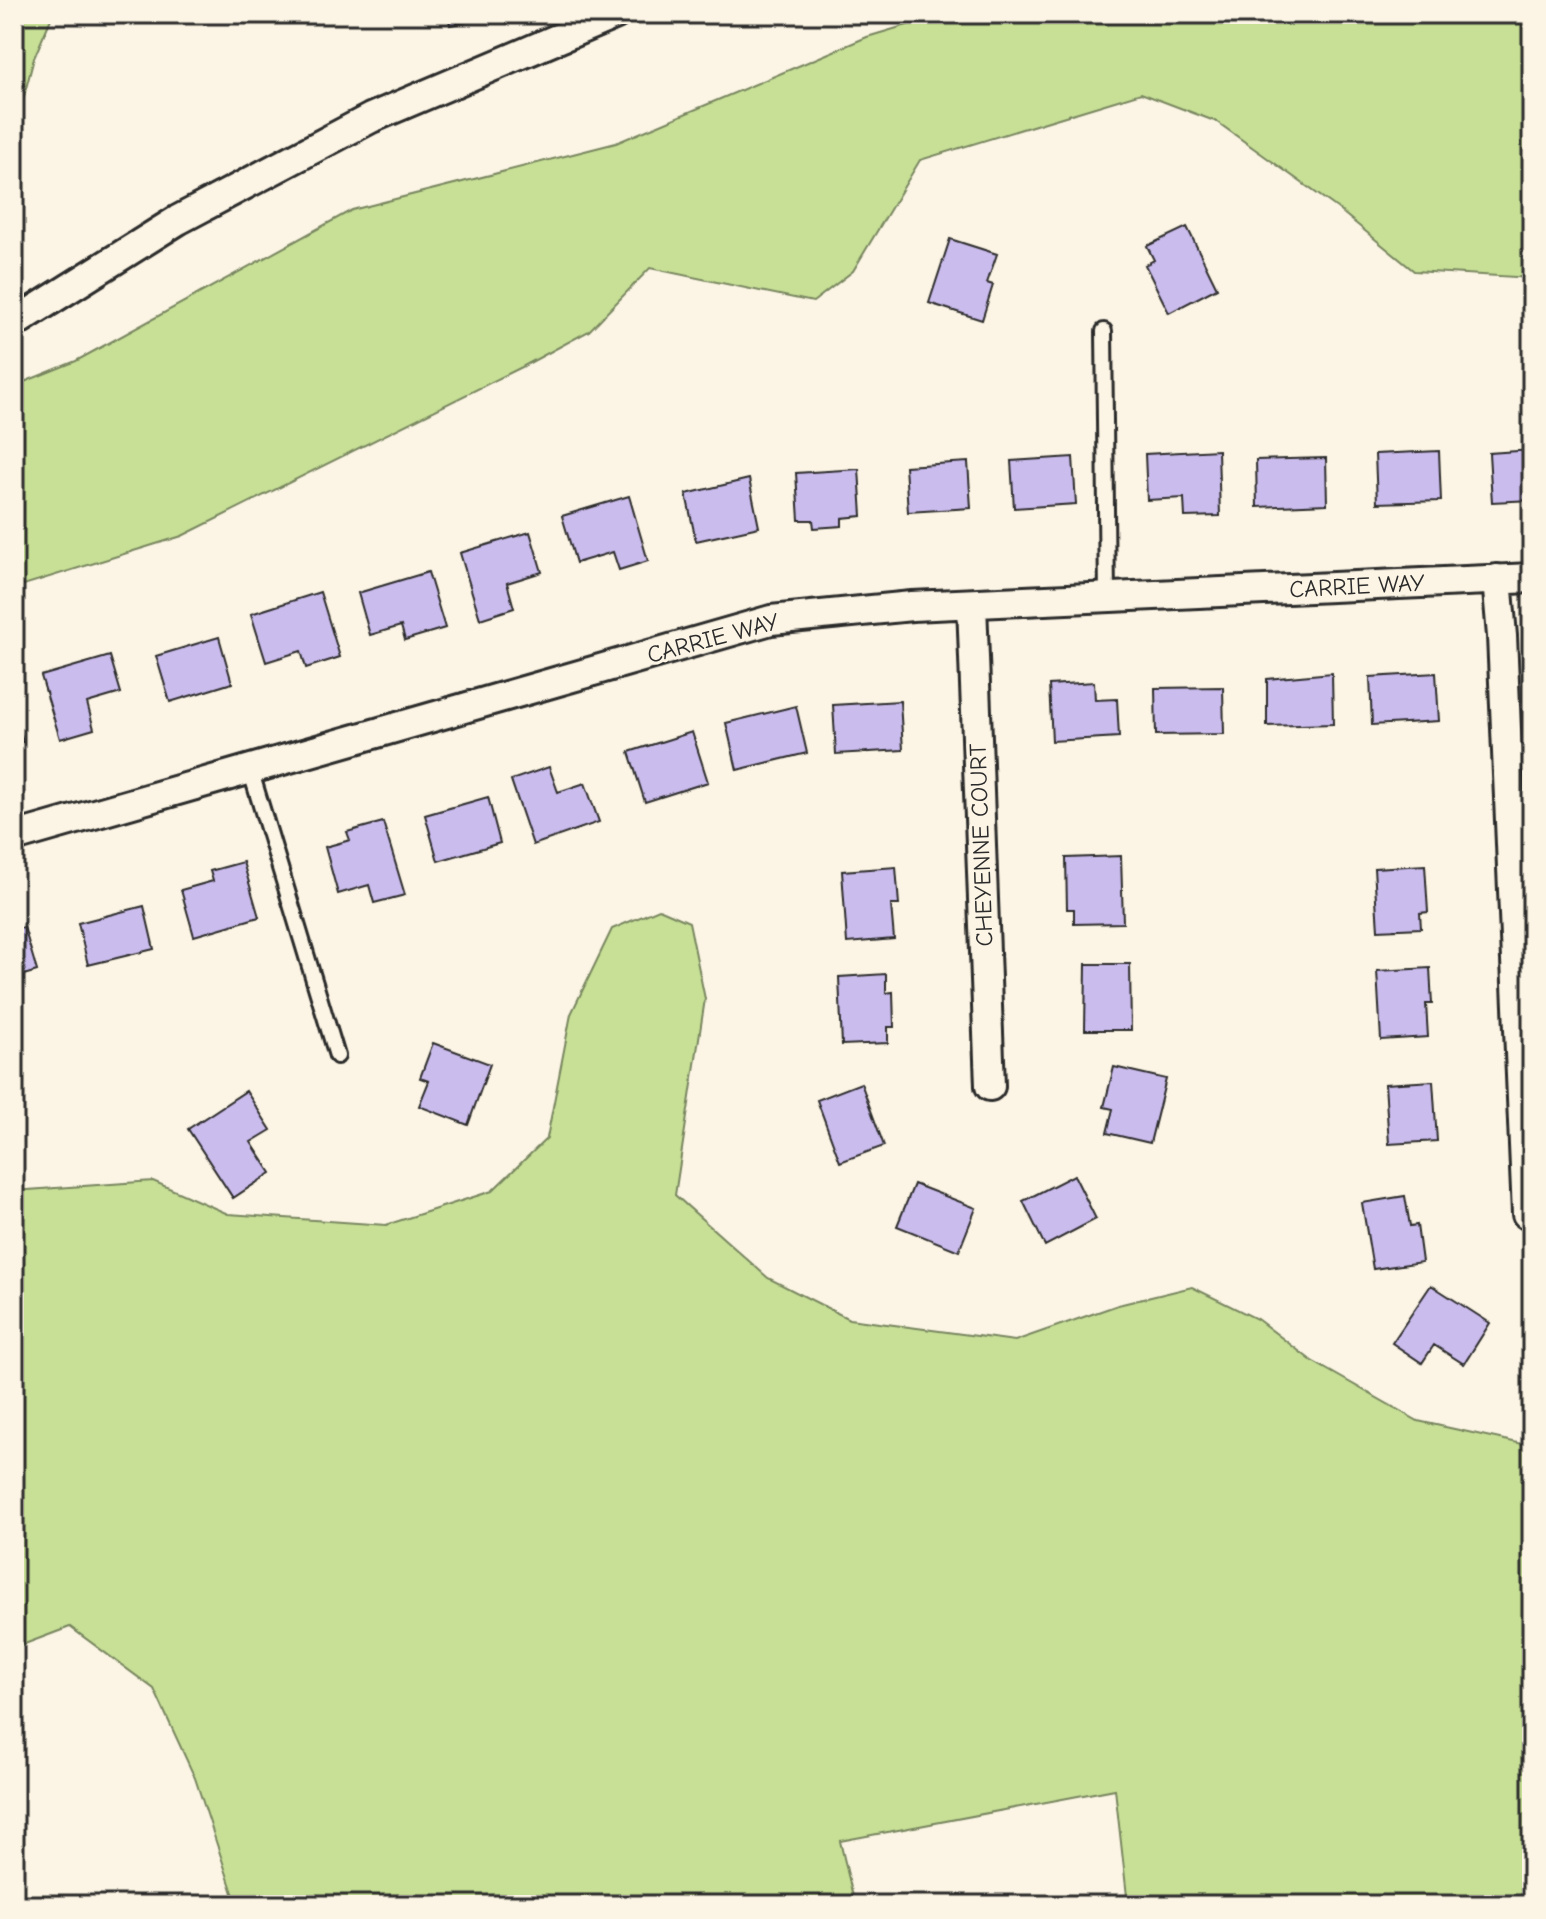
<svg xmlns="http://www.w3.org/2000/svg" width="1546" height="1919" font-family="'Comic Neue',sans-serif">
  <style>
    .green { fill: #c7e096; stroke: #798660; stroke-width: 2 }
    .building { fill: #cbbcee; stroke: #2b2b2b; stroke-width: 2 }
    .lines { fill: none; stroke-linecap: round; stroke-linejoin: round }
    .lane-casing { stroke: #2b2b2b; stroke-width: 20 }
    .street-casing { stroke: #2b2b2b; stroke-width: 34 }
    .lane { stroke: #fcf5e5; stroke-width: 14 }
    .street { stroke: #fcf5e5; stroke-width: 28 }
    .labels { text-anchor: middle; stroke-width: 6; stroke-linejoin: round; paint-order: stroke }
    .street-label { font-size: 24px; fill: #2b2b2b; stroke: #fcf5e5 }
  </style>
  <rect width="100%" height="100%" fill="#fcf5e5"/>
  <filter id="ink" filterUnits="userSpaceOnUse"><feTurbulence type="fractalNoise" baseFrequency=".0125" numOctaves="2"/><feDisplacementMap in="SourceGraphic" scale="16" xChannelSelector="R" yChannelSelector="G"/><feConvolveMatrix kernelMatrix="1 2 1 2 8 2 1 2 1" color-interpolation-filters="sRGB"/></filter>
  <g filter="url(#ink)">
    <path class="green" d="M14,14H53L34,58L14,134Z
      M944,14H1532V278L1414,271L1337,208L1217,122L1141,93L920,160L853,271L813,302L650,268L589,331L522,367L182,536L14,588V386L76,361L352,210L616,143L867,37Z
      M659,909L689,922L705,999L675,1195L768,1278L849,1319L1015,1341L1118,1305L1192,1287L1257,1319L1312,1361L1418,1421L1532,1446V1905H1128L1115,1789L840,1841L855,1905H237L195,1778L154,1689L70,1627L14,1648V1191L153,1181L228,1214L386,1225L492,1191L547,1138L571,1014L612,929Z"/>
    <path class="building" d="M448,14H492L493,17L450,25Z
      M1187,227L1217,288L1169,313L1145,265L1154,260L1147,246Z
      M950,239L997,254L987,283L993,285L982,320L929,303Z
      M1218,450L1220,516L1185,517L1184,498L1147,500L1145,454Z
      M1532,450V500L1492,502L1489,453Z
      M1439,451L1441,501L1377,503L1375,454Z
      M1073,457L1076,504L1014,508L1011,461Z
      M1326,458L1327,504L1257,507L1256,460Z
      M968,462L971,508L908,512L905,466Z
      M859,469L862,516L842,518V526L814,528L813,520H799L796,473Z
      M749,479L759,527L696,541L686,494Z
      M629,496L648,561L619,570L613,552L576,563L562,516Z
      M530,532L542,572L507,583L514,608L480,619L460,553Z
      M428,572L445,628L405,640L401,626L370,635L358,593Z
      M320,592L340,657L306,668L301,651L266,662L251,614Z
      M219,637L232,683L170,702L156,656Z
      M110,656L121,693L87,703L94,729L60,739L41,676Z
      M1332,673L1333,724L1267,726V679Z
      M1436,673L1439,721L1372,725L1370,677Z
      M1094,682L1095,700L1117,699L1119,737L1052,741L1049,685Z
      M1223,687L1224,734L1156,735L1155,688Z
      M900,701L903,750L836,754L833,705Z
      M14,705L23,742L14,744Z
      M796,706L807,753L737,770L726,723Z
      M692,732L708,782L645,802L629,752Z
      M549,767L558,792L585,783L599,822L533,845L511,780Z
      M488,797L500,843L438,861L425,815Z
      M383,822L405,895L374,903L369,885L338,894L325,847L350,840L347,832Z
      M1121,856L1123,923L1074,924V909H1067L1066,858Z
      M243,862L259,917L194,936L181,890L213,881L210,871Z
      M1425,865L1428,912L1420,913L1421,928L1378,930L1374,868Z
      M896,867L899,905H891L894,939L847,943L842,871Z
      M144,906L154,949L88,965L78,923Z
      M24,927L37,971L14,978V930Z
      M1086,964H1130L1131,1030H1085Z
      M1430,968L1432,1004H1426L1428,1037L1381,1040L1377,971Z
      M886,974V993L893,992L894,1027H888V1043L842,1045L839,977Z
      M433,1043L490,1064L468,1125L419,1106L429,1081L420,1078Z
      M1114,1067L1166,1079L1150,1143L1107,1133L1113,1109L1104,1107Z
      M1433,1081L1437,1141L1389,1144L1385,1084Z
      M861,1083L884,1146L840,1162L817,1100Z
      M246,1091L271,1130L251,1142L271,1173L233,1198L188,1129Z
      M1074,1175L1096,1219L1045,1246L1023,1201Z
      M914,1184L976,1208L959,1251L897,1226Z
      M1405,1196L1410,1226L1417,1225L1422,1262L1373,1269L1362,1203Z
      M1431,1285L1490,1323L1464,1364L1434,1345L1422,1363L1392,1343Z
      M1532,1333V1360L1524,1336Z"/>
    <g class="lines">
      <defs>
        <path id="lane" d="M1104,331L1107,597
          M250,769L337,1056"/>
        <path id="street" d="M14,323L178,220L371,118L616,14
          M1497,579L1502,636L1527,1214
          M972,604L990,1086
          M14,837L771,620L912,606L1532,578"/>
      </defs>
      <use href="#lane" class="lane-casing"/>
      <use href="#street" class="street-casing"/>
      <use href="#lane" class="lane"/>
      <use href="#street" class="street"/>
    </g>
  </g>
  <g class="labels">
    <g class="street-label">
      <text transform="translate(1357 586) rotate(-3)" y="8">CARRIE WAY</text>
      <text transform="translate(713 638) rotate(-15)" y="8">CARRIE WAY</text>
      <text transform="translate(981 845) rotate(-92)" y="8">CHEYENNE COURT</text>
    </g>
  </g>
  <rect width="1546" height="1919" fill="none" stroke="#fcf5e5" stroke-width="48"/>
  <rect x="24" y="24" width="1498" height="1871" fill="none" stroke="#2b2b2b" stroke-width="3" filter="url(#ink)"/>
</svg>
